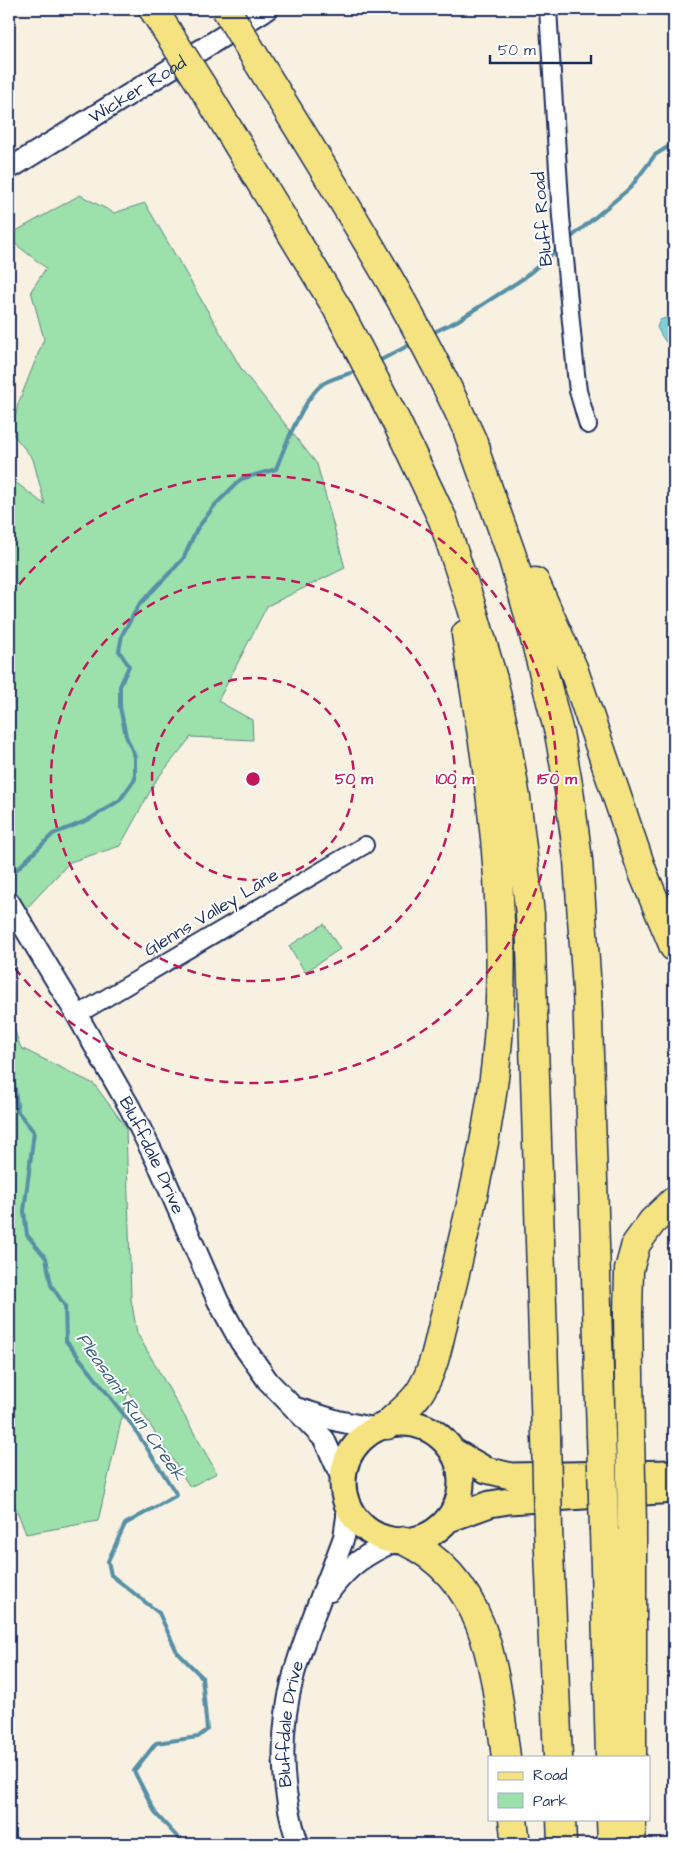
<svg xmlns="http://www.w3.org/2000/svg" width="683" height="1853" font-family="'Architects Daughter',sans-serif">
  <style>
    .green { fill: #9ce0ab; stroke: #5c8884 }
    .water { fill: #7fd0d6; stroke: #5790a6 }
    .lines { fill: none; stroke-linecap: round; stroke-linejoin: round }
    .stream { stroke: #5790a6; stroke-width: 4 }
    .minor-casing { stroke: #1b2f5e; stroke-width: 20 }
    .tertiary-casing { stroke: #1b2f5e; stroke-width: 24 }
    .primary-casing { stroke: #1b2f5e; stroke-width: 29 }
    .motorway-casing { stroke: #1b2f5e; stroke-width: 31 }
    .minor { stroke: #fff; stroke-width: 16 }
    .tertiary { stroke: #fff; stroke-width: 20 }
    .primary { stroke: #f5e382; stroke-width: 25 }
    .motorway { stroke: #f5e382; stroke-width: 28 }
    .motorway-bridge-casing { stroke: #1b2f5e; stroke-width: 31; stroke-linecap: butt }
    .motorway-bridge { stroke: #f5e382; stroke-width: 28 }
    .ring { fill: none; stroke: #c2185b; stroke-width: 2.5; stroke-dasharray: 9 6 }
    .labels { text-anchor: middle; stroke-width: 4; stroke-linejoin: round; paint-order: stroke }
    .street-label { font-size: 18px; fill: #1b2f5e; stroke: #fff }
    .water-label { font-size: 19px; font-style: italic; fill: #395f82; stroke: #fff }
    .centre { fill: #c2185b; stroke: #fff; stroke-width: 2.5 }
    .ring-label { font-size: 15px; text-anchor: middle; font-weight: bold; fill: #c2185b; stroke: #fff; stroke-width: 4; stroke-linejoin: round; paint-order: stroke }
  </style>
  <rect width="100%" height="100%" fill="#f8f0e1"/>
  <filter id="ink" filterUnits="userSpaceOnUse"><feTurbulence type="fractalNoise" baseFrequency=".02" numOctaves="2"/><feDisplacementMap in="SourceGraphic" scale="10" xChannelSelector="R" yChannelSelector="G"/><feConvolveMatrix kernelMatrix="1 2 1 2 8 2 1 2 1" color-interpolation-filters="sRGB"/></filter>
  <g filter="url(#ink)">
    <path class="green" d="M80,195L114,213L145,203L242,370L317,464L345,568L267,606L218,701L252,720L253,740L191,737L157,779L120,846L70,862L9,927L14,1029L21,1048L94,1084L126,1127L131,1299L137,1333L217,1473L190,1487L128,1391L98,1521L26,1534L9,1490V477L45,505L33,459L12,433L18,404L44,339L31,291L46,268L9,239V235Z
      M324,924L340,949L305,972L289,946Z"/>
    <path class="water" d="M674,315V348C666,345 661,335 657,327L660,320Z"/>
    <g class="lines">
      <path class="stream" d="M568,240L630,188L655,155L674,143
        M430,334L457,321L524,278L559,248
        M377,362L413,343
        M9,877L53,834L88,820L120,800L135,779V757L126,736L120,707V686L129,666L119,651L122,635L139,605L183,559L197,529L215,505L241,479L276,469C284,448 306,392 326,382C336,377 349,374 359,370
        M9,1079L14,1083L18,1112L34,1132L24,1211L27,1235L46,1258L51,1285L65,1306L66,1341L132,1425L177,1495L125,1524L108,1561L111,1575L159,1613L177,1652L202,1677L207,1730L198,1737L156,1743L134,1771L156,1814L181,1841L179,1844"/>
      <defs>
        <path id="minor" d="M548,9L561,217L576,374L578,391L588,425
          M77,1015L365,845"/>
        <g id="tertiary">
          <path id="s1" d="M9,169L267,9"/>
          <path id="s2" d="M9,902L77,1015L130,1108L161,1170L218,1301L240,1341L268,1381L324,1439L343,1481"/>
          <path d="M296,1408L338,1421L377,1429"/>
          <path d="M330,1591C349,1565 366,1554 395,1541"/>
          <path id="s3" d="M298,1844C280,1789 279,1730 294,1674C307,1627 328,1582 344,1537L347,1517V1503"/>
        </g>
        <path id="primary" d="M343 1482a59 59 0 1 1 118 0a59 59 0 1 1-118 0Z
          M453,1451L486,1470L511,1476L674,1473
          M449,1519L490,1504L509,1501L674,1490"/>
        <path id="motorway" d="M153,9L167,31
          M258,62C335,188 416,313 476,449
          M207,94L337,308L396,421L443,520L472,608L493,679L506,739L516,798L530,914L546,1436
          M468,432L512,556L528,612L559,733L569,790L578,860L587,990L601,1435
          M535,582L573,668L643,873L674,947
          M387,1425C398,1414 413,1404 421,1390C433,1371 438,1346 443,1324C448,1301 454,1279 459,1256C479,1173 498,1088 500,1001C502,935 499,867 491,801C485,745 474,690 466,634
          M630,1436L628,1314L629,1270L636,1244L652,1222L674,1201
          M632,1525V1757
          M548,1529L558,1757
          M604,1530L610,1757
          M405,1541C490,1582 495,1674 506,1757
          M513,1819L516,1844
          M561,1819L562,1844
          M611,1819L612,1844
          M631,1844L632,1819"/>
      </defs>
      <use href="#minor" class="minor-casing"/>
      <use href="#tertiary" class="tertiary-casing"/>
      <use href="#primary" class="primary-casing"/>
      <use href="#motorway" class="motorway-casing"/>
      <use href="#minor" class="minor"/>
      <use href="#tertiary" class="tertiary"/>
      <use href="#primary" class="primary"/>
      <use href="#motorway" class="motorway"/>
      <defs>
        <path id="motorway-bridge" d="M226,9L258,62
          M167,31L207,94
          M601,1435L604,1530
          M546,1436L548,1529
          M630,1436L632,1525"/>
      </defs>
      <use href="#motorway-bridge" class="motorway-bridge-casing"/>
      <use href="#motorway-bridge" class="motorway-bridge"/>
    </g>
  </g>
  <g class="ring">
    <circle cx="253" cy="779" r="101"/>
    <circle cx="253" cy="779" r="202"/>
    <path d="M10 596A304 304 0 1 1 10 962"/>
  </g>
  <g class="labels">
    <g class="street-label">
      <text dy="6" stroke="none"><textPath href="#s1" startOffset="151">Wicker Road</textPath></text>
      <text transform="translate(542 219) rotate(-95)" y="6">Bluff Road</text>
      <text transform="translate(211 912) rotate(-31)" y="6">Glenns Valley Lane</text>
      <text dy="6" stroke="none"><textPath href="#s2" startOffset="291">Bluffdale Drive</textPath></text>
      <text dy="6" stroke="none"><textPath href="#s3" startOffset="122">Bluffdale Drive</textPath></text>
    </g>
    <g class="water-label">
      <text transform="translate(132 1406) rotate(55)" y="7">Pleasant Run Creek</text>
    </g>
  </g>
  <circle cx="253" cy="779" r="8" class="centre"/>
  <g class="ring-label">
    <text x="354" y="784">50 m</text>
    <text x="455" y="784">100 m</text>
    <text x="557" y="784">150 m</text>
  </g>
  <rect width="683" height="1853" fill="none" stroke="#fff" stroke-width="30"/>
  <rect x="15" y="15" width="653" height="1823" fill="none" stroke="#1b2f5e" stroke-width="2" filter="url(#ink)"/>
  <rect x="488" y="1756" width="162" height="65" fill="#ffffff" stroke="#a4acbf"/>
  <rect x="498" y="1772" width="25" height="8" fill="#f5e382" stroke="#a4acbf"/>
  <text x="533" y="1780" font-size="15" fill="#1b2f5e">Road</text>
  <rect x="498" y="1793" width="25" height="15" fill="#9ce0ab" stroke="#a4acbf"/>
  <text x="533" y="1806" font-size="15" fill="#1b2f5e">Park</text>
  <path d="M490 55v8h101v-8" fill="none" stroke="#1b2f5e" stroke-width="2.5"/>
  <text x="498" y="55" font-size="15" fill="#1b2f5e" stroke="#ffffff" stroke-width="4" paint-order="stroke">50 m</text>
</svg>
